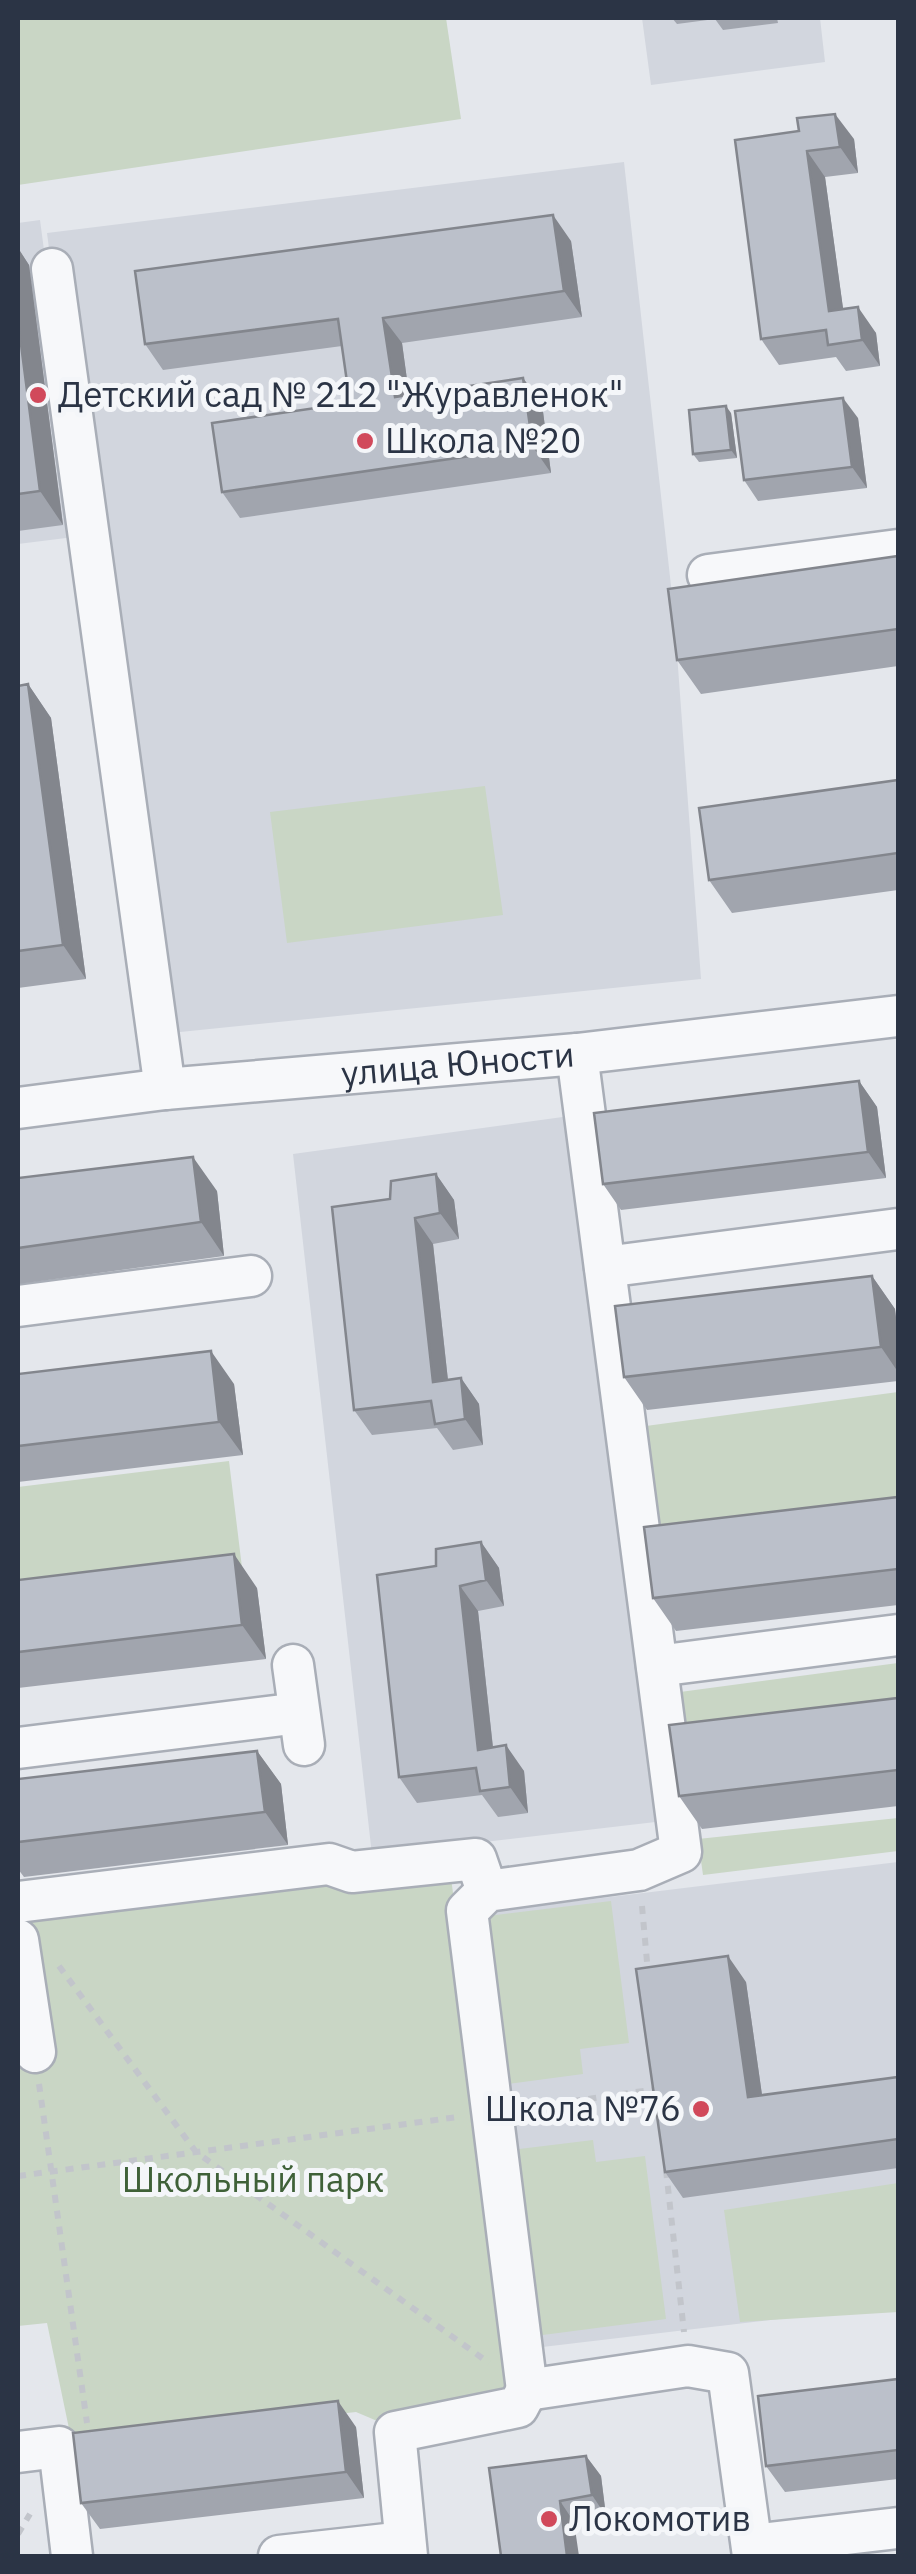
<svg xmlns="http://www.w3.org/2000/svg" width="916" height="2574" font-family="'IBM Plex Sans',sans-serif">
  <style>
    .built { fill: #d2d6de }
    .green { fill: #c9d6c5 }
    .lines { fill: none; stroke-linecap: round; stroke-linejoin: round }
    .minor-casing { stroke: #a9aeb7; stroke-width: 45 }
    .path { stroke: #c2c5cb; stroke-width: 6; stroke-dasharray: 8 8; stroke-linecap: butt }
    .minor { stroke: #f7f8fa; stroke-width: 40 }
    .wall { fill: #a1a5ae }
    .shaded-wall { fill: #83868d }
    .building { fill: #bbc0ca; stroke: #83868d; stroke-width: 2.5 }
    .poi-dot { fill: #d1495b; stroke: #f4f6f9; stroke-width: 4 }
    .labels { text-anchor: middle; stroke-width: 10; stroke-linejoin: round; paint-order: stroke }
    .poi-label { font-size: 35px; fill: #2b3445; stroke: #f4f6f9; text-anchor: start }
    .street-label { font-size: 35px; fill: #2b3445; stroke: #f4f6f9 }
    .park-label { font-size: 35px; fill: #3f6138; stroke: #f4f6f9 }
  </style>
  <rect width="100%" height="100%" fill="#e4e7ec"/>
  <path class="built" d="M642,18H820L825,62L651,85Z
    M624,162L674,613L701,979L151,1035L47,233Z
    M40,220L82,536L18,544V223Z
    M570,1116L664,1821L372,1855L293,1154Z
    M898,1862V2305L534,2348L479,1913Z"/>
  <path class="green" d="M18,18H446L461,119L18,185Z
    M485,786L503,915L287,943L270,812Z
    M898,1392V1514L663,1542L646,1426Z
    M229,1461L244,1584L18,1610V1487Z
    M898,1663V1721L686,1747L680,1692Z
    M898,1818V1851L703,1875L698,1839Z
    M327,1874L451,1878L518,2377L515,2402L389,2426L356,2412L72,2443L47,2323L18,2326V2042L46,2038L30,1909Z
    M611,1901L629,2043L580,2049L583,2074L501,2085L479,1917Z
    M593,2140L596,2162L645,2156L666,2319L535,2336L511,2150Z
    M898,2183V2312L740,2322L724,2210Z"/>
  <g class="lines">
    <defs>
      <g id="minor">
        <path d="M52,269L165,1089"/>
        <path d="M708,575L898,550"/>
        <path d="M577,1054L681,1852L639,1870L487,1891L467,1911L527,2390L688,2366L728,2373L753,2556"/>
        <path id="s1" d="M18,1108L165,1089L577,1054L898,1016"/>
        <path d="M605,1267L898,1229"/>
        <path d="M18,1306L251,1276"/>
        <path d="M293,1665L304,1745"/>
        <path d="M657,1666L898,1635"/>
        <path d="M18,1748L299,1713"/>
        <path d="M18,1902L329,1864L352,1872L476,1859L487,1891"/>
        <path d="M18,1940L35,2052"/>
        <path d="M18,2452L59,2447L72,2556"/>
        <path d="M752,2545L898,2528"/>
        <path d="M279,2556L405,2542"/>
        <path d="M407,2556L395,2432L518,2407L527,2390"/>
      </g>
    </defs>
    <use href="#minor" class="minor-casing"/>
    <path class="path" d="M642,1906L648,1973
      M59,1966L196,2152L489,2363
      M39,2084L87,2423
      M525,2108L657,2089
      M666,2170L684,2332
      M18,2176L458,2117
      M18,2534L30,2514"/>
    <use href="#minor" class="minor"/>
  </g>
  <path class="wall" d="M672,18H777L778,23L723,30L715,19L677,24Z
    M854,139L858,173L825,177L843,309L876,333L880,366L846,371L836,357L779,365L761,339L735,140Z
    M571,241L582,317L402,343L409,395L523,378L542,404L551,473L240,518L222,492L350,403L342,346L163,370L145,344Z
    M18,248L29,265L63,525L18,531Z
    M731,413L737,458L699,462L693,454Z
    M858,418L867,488L758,501L744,480Z
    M898,556V666L701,694L677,660Z
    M28,684L51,718L86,979L18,988V686Z
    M898,780V890L732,913L709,880Z
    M859,1081L877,1107L886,1178L621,1210L603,1184Z
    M436,1174L454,1200L459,1239L433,1244L448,1380L461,1378L479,1404L483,1445L453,1450L437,1428L372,1435L354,1410L390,1199Z
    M18,1178L217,1191L224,1256L18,1284Z
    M872,1276L895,1309L898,1334V1381L647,1410L624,1377Z
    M18,1374L234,1384L243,1455L18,1482Z
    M898,1497V1605L676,1631L653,1598Z
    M481,1542L499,1568L504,1606L478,1611L493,1747L524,1771L528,1813L498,1817L482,1795L417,1803L399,1777L436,1566Z
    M18,1580L257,1588L266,1659L18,1688Z
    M898,1698V1806L702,1829L679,1796Z
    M257,1751L281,1784L288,1845L24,1877L18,1869V1779Z
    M746,1982L762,2095L898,2077V2168L683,2198L665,2172Z
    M898,2379V2479L785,2492L766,2466Z
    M356,2427L364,2498L100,2529L81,2503Z
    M586,2456L601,2476L606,2516L574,2522L501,2556Z"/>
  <path class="shaded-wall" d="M835,114L854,139L858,173L840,147Z
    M807,151L825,177L847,337L829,311Z
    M553,215L571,241L582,317L564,291Z
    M18,248L29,265L63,525L40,491L18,321Z
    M858,307L876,333L880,366L862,340Z
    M383,318L402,343L413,423L395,397Z
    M523,378L542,404L551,473L533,447Z
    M843,398L858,418L867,488L852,467Z
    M726,406L731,413L737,458L731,450Z
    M28,684L51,718L86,979L63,945Z
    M859,1081L877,1107L886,1178L868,1152Z
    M193,1157L217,1191L224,1256L201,1222Z
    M436,1174L454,1200L459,1239L440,1213Z
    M415,1218L433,1244L451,1408L433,1382Z
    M872,1276L895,1309L898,1334V1372L881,1347Z
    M211,1351L234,1384L243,1455L219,1422Z
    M461,1378L479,1404L483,1445L465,1419Z
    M481,1542L499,1568L504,1606L486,1580Z
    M234,1554L257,1588L266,1659L242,1625Z
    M460,1586L478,1611L496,1776L478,1750Z
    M506,1745L524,1771L528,1813L510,1787Z
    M257,1751L281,1784L288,1845L265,1812Z
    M728,1956L746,1982L766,2123L748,2097Z
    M338,2401L356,2427L364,2498L346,2472Z
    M586,2456L601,2476L606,2516L592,2495Z
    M560,2501L574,2522L579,2556H567Z"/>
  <path class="building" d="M835,114L840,147L807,151L829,311L858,307L862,340L828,345L826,330L761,339L735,140L799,131L797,118Z
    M553,215L564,291L383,318L395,397L523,378L533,447L222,492L212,423L350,403L338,319L145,344L135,271Z
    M18,321L40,491L18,494Z
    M843,398L852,467L744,480L735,411Z
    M726,406L731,450L693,454L689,410Z
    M898,556V629L677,660L668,589Z
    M28,684L63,945L18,951V686Z
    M898,780V853L709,880L699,808Z
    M859,1081L868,1152L603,1184L594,1113Z
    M193,1157L201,1222L18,1248V1178Z
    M436,1174L440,1213L415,1218L433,1382L461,1378L465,1419L435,1424L431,1401L354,1410L332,1207L390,1199L391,1181Z
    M872,1276L881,1347L624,1377L615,1306Z
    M211,1351L219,1422L18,1446V1374Z
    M898,1497V1569L653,1598L644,1527Z
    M481,1542L486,1580L460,1586L478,1750L506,1745L510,1787L480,1791L476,1768L399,1777L377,1575L436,1566V1549Z
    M234,1554L242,1625L18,1652V1580Z
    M898,1698V1770L679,1796L669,1725Z
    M257,1751L265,1812L18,1842V1779Z
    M728,1956L748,2097L898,2077V2139L665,2172L636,1969Z
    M898,2379V2450L766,2466L758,2396Z
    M338,2401L346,2472L81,2503L73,2433Z
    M586,2456L592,2495L560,2501L567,2556H501L489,2468Z"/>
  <g class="poi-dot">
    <circle cx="38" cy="395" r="10"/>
    <circle cx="365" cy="441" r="10"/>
    <circle cx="701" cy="2109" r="10"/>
    <circle cx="549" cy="2519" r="10"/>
  </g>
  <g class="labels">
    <g class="poi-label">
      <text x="58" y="407">Детский сад № 212 "Журавленок"</text>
      <text x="385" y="453">Школа №20</text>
      <text x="681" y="2121" text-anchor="end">Школа №76</text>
      <text x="569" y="2531">Локомотив</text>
    </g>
    <g class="street-label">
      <text dy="12" stroke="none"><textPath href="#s1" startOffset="442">улица Юности</textPath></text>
    </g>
    <g class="park-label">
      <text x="253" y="2192">Школьный парк</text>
    </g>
  </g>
  <rect width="916" height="2574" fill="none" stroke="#2b3445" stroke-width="40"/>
</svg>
